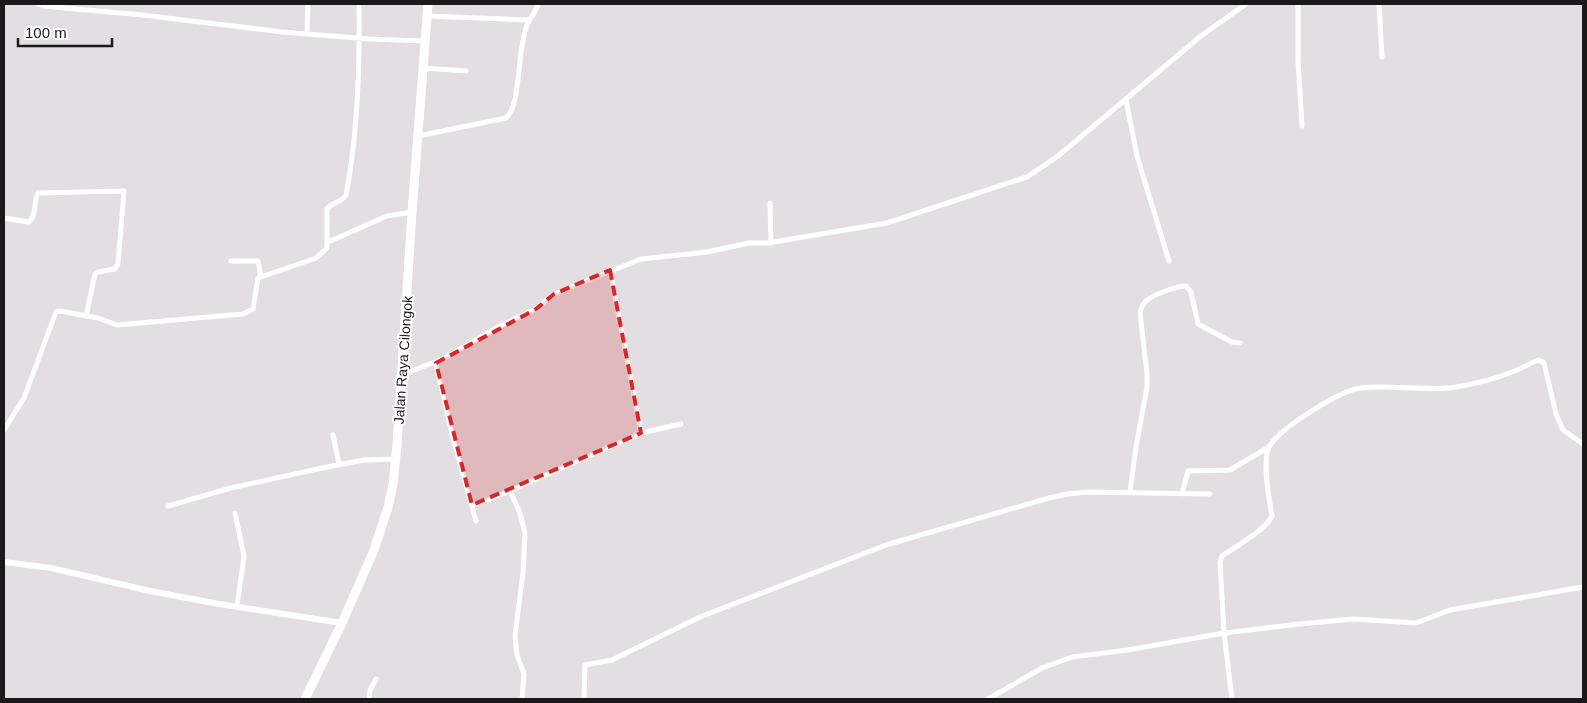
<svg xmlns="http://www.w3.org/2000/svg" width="1587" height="703" font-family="Helvetica,sans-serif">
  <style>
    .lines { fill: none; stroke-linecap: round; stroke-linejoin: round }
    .minor { stroke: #fff; stroke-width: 5 }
    .tertiary { stroke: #fff; stroke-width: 6 }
    .trunk { stroke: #fff; stroke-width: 9 }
    .marked { fill: #d62828; fill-opacity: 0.2; stroke: #d62828; stroke-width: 4; stroke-dasharray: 10 6; stroke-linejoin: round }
    .labels { text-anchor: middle; stroke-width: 4; stroke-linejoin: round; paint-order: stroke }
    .street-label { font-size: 14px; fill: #1a1819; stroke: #fff }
  </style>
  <rect width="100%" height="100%" fill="#e2dee1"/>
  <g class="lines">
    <path class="minor" d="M38,4L44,6L142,15L282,32L369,39L425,41
      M1298,4V61L1302,126
      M1379,4L1382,57
      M427,16L529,20
      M307,34L308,4
      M423,68L466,71
      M1126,100L1137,156L1169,261
      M418,136L506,118C519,107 518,65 522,47C523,39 525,28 529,21C533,15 536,11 538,4
      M770,203L771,243
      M4,218L29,222C37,215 33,202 38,193L124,191L118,264L115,269L98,272L95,274L86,316
      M328,242L387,216L412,212
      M231,261H258L261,276
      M610,270L641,433
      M436,363L452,434L476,521
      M402,375L445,358L500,326L536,309L554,294L641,259L707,252L749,243H768L887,223L1027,177L1058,156L1201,36L1246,4
      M4,430L24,398L56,312L60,311L98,318L117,325L243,314L253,309L258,278L316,258L327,248V209C331,202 342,203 346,195C358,132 360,68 359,4
      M333,435L339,464
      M510,491L520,513L525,534L523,572L515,636L517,655L524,674L522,699
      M1130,492L1136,447L1147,387V374L1140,312C1141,308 1143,304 1146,301C1152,295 1177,286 1186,286L1191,292L1198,324L1232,342L1240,343
      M1182,494L1188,471L1230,470L1269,447
      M472,505L493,498L641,433L681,424
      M168,506L231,488L322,468L364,460L395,459
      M235,513L244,556L237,606
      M369,699L370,690L376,679
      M584,699L585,665L612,660L700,617L886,545L1049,498L1067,494L1088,492L1210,494
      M988,699L1042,668L1072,657L1128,650L1224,633L1299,624L1354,619L1416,623L1450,610L1583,587
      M1232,699L1224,633L1220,562L1222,556C1235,547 1267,529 1272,516C1269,499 1262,462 1269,447C1279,429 1340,390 1361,388C1392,384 1425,392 1456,387C1474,384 1495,379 1512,372C1521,369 1530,363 1539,360L1544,363L1556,414L1563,430L1583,444"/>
    <path class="tertiary" d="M4,562L51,568L150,591L219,604L342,623"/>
    <path class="trunk" d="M305,699L342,623L374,550L388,507L393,485L397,445L412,212L428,4"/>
  </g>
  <path class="marked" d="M610,270L641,433L472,505L436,363L536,309L554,294Z"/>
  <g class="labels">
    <g class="street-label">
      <text transform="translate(403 360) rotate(-86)" y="5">Jalan Raya Cilongok</text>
    </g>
  </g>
  <rect width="1587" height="703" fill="none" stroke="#1a1819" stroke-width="10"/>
  <path d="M18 38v8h94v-8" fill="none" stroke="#1a1819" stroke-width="2.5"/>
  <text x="25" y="38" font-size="15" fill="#1a1819" stroke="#ffffff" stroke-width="4" paint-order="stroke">100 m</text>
</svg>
